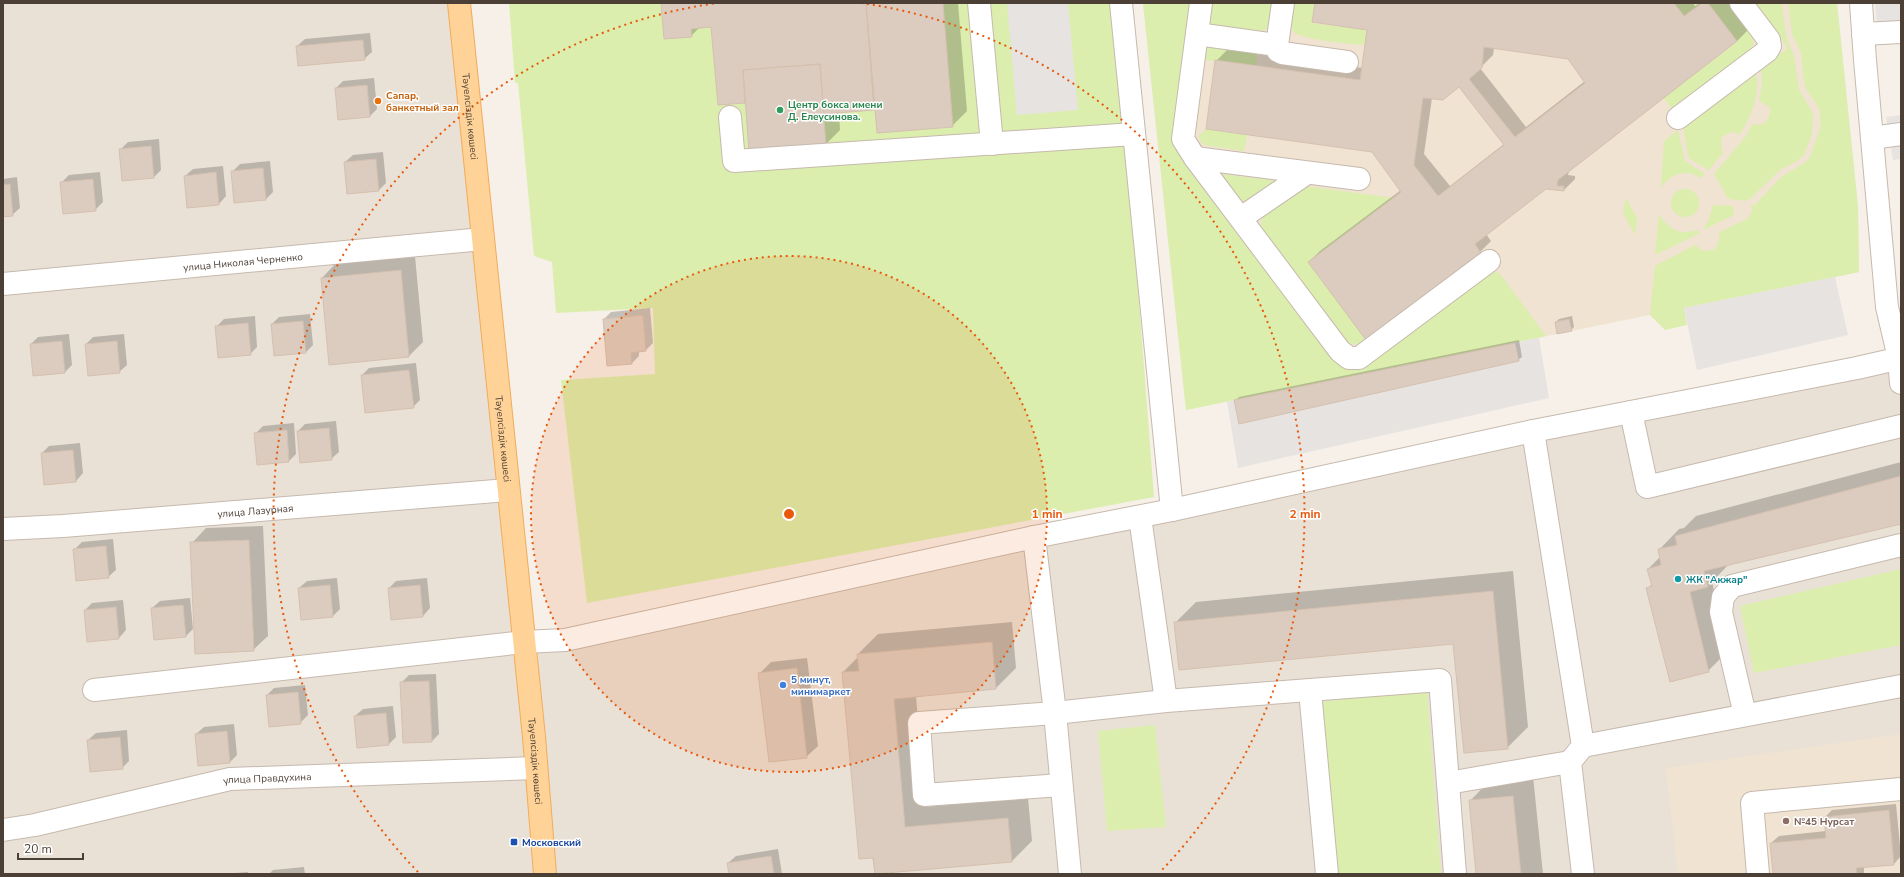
<svg xmlns="http://www.w3.org/2000/svg" width="1904" height="877" font-family="'Nunito Sans',sans-serif">
  <style>
    .residential { fill: #eae1d6 }
    .education { fill: #f0e3d1 }
    .green { fill: #dbeead }
    .parking { fill: #e7e3e1 }
    .shadow { fill: #0003; fill-rule: evenodd }
    .building { fill: #dcccbf; stroke: #d5c0af; fill-rule: evenodd }
    .lines { fill: none; stroke-linecap: round; stroke-linejoin: round }
    .minor-casing { stroke: #c6b9ad; stroke-width: 24 }
    .major-casing { stroke: #f1ac5b; stroke-width: 24 }
    .minor { stroke: #fff; stroke-width: 22 }
    .major { stroke: #ffd298; stroke-width: 22 }
    .ring { fill: none; stroke: #e8590c; stroke-width: 2; stroke-dasharray: 2 4 }
    .food-dot { fill: #e8710a; stroke: #fff; stroke-width: 1.5 }
    .leisure-dot { fill: #2e9e5b; stroke: #fff; stroke-width: 1.5 }
    .culture-dot { fill: #0f9aa8; stroke: #fff; stroke-width: 1.5 }
    .shop-dot { fill: #3f7fe0; stroke: #fff; stroke-width: 1.5 }
    .education-dot { fill: #8d6e63; stroke: #fff; stroke-width: 1.5 }
    .transit-dot { fill: #1a4fb4; stroke: #fff; stroke-width: 1.5 }
    .labels { text-anchor: middle; stroke-width: 3; stroke-linejoin: round; paint-order: stroke }
    .food-label { font-size: 10px; font-weight: bold; fill: #c56008; stroke: #fff; text-anchor: start }
    .leisure-label { font-size: 10px; font-weight: bold; fill: #27864d; stroke: #fff; text-anchor: start }
    .street-label { font-size: 10px; fill: #4b3f36; stroke: #fff }
    .culture-label { font-size: 10px; font-weight: bold; fill: #0d838f; stroke: #fff; text-anchor: start }
    .shop-label { font-size: 10px; font-weight: bold; fill: #366cbe; stroke: #fff; text-anchor: start }
    .education-label { font-size: 10px; font-weight: bold; fill: #785e54; stroke: #fff; text-anchor: start }
    .transit-label { font-size: 10px; font-weight: bold; fill: #164399; stroke: #fff; text-anchor: start }
    .centre { fill: #e8590c; stroke: #fff; stroke-width: 2 }
    .ring-label { font-size: 12px; text-anchor: middle; font-weight: bold; fill: #e8590c; stroke: #fff; stroke-width: 3; stroke-linejoin: round; paint-order: stroke }
  </style>
  <rect width="100%" height="100%" fill="#f6f0e8"/>
  <path class="residential" d="M3,3H459L524,642L1901,358V874H3Z"/>
  <path class="education" d="M1143,3H1837L1858,207L1859,272L1186,410Z
    M1901,734V874H1678L1666,768Z"/>
  <path class="green" d="M509,3H1111L1132,210L1154,497L587,603L561,380L655,374L653,308L556,313L552,262L534,256L518,83H515Z
    M1143,3H1190L1173,146L1333,360C1340,366 1350,371 1359,369L1493,271L1500,274L1546,336L1186,410Z
    M1209,3H1275C1274,10 1274,22 1269,27C1260,37 1220,27 1208,23Z
    M1293,3H1315L1312,23L1367,30L1365,45C1353,44 1298,40 1293,31C1289,23 1292,11 1293,3Z
    M1674,3H1702L1684,16Z
    M1708,3H1729L1750,31L1754,43L1748,53L1673,110L1664,98L1737,42Z
    M1755,3H1782L1786,36L1794,56L1799,90L1813,113L1812,134L1804,155L1797,161L1781,169L1750,199C1745,202 1733,200 1727,198C1724,190 1719,182 1714,174L1747,135L1752,124C1765,127 1771,120 1770,107L1759,101C1761,90 1764,80 1760,69L1788,48Z
    M1788,3H1837L1858,207L1859,272L1684,308L1687,325L1665,330L1650,315L1655,266L1695,245L1703,251L1713,250L1718,245L1720,232L1747,219L1752,212L1751,205H1755L1781,177L1806,162L1810,157L1821,126L1819,108L1806,89L1804,82L1801,52L1792,34Z
    M1218,47L1254,52L1257,57L1256,66L1206,60L1207,48Z
    M1755,73C1762,90 1750,120 1740,134L1731,132L1722,137L1721,145L1723,153L1709,170L1690,159L1688,156L1683,126Z
    M1206,129L1247,135L1244,151L1204,145L1200,141L1199,136Z
    M1678,130L1685,161L1705,174L1701,178C1685,168 1672,174 1661,187L1664,141Z
    M1221,174L1279,181L1248,202C1235,201 1228,185 1221,174Z
    M1305,186L1393,198L1308,262L1366,340L1357,345L1347,342L1263,230L1261,225L1263,214Z
    M1671 203a14 14 0 1 1 28 0a14 14 0 1 1-28 0Z
    M1626,198L1637,218L1635,235L1623,213Z
    M1713,205L1733,206L1734,215L1705,229L1704,227L1708,222Z
    M1659,214C1668,229 1680,236 1697,230L1700,233L1655,255Z
    M1901,569V645L1754,673L1740,606Z
    M1427,690L1441,874H1337L1320,702Z
    M1155,725L1166,827L1107,831L1098,731Z"/>
  <path class="parking" d="M1007,3H1068L1078,110L1017,115Z
    M1875,3H1901V38L1878,39Z
    M1901,115V159L1893,160L1886,117Z
    M1835,277L1848,335L1697,370L1684,308Z
    M1539,338L1549,398L1238,468L1227,402Z"/>
  <path class="shadow" d="M662,3H958L967,111L952,126L875,109L839,112L840,130L826,144L746,102L719,104L712,26L700,27L691,36Z
    M1316,3H1693L1695,6L1700,3H1728L1748,30L1737,41L1569,171L1568,175L1575,176V179L1564,190L1546,188L1486,234L1491,241L1480,252L1366,338L1309,262L1320,251L1401,190L1372,151L1216,61L1227,50L1363,68L1368,30ZM1494,48L1568,59L1585,81L1526,127L1480,68L1493,55ZM1459,86L1504,144L1450,186L1424,154L1432,98Z
    M370,33L372,52L364,59L297,46L305,39Z
    M374,78L377,109L370,116L336,88L343,81Z
    M159,139L161,170L154,177L123,180L120,150L128,142Z
    M383,152L386,183L379,190L345,162L353,155Z
    M270,161L273,192L266,199L232,172L240,164Z
    M223,166L226,196L219,204L188,206L185,176L193,169Z
    M100,172L103,202L95,210L62,182L69,175Z
    M17,177L20,208L12,215L3,216V179Z
    M415,256L423,342L409,356L322,278L336,263Z
    M650,308L653,343L646,350L639,351V356L632,363L604,319L611,312Z
    M310,314L313,345L306,352L272,324L279,317Z
    M255,316L257,347L250,354L216,327L224,319Z
    M1572,316L1574,327L1571,330L1556,322L1559,319Z
    M69,334L72,365L65,372L31,344L38,337Z
    M124,334L127,365L119,372L86,344L93,337Z
    M1519,340L1522,357L1518,360L1235,401L1239,397Z
    M416,363L420,400L413,407L362,375L369,368Z
    M336,421L339,452L331,459L298,431L305,424Z
    M294,423L296,454L289,461L255,434L263,426Z
    M80,443L83,473L76,481L42,453L49,446Z
    M1901,462V523L1728,565L1712,582L1728,651L1708,671L1647,589L1652,584L1648,569L1660,557L1659,550L1679,529L1684,528L1696,516Z
    M263,526L268,636L253,650L192,543L206,528Z
    M113,539L116,570L108,577L74,550L82,542Z
    M1513,571L1528,727L1507,748L1454,642L1175,623L1196,602Z
    M337,578L340,609L333,616L302,619L299,588L307,581Z
    M427,578L430,608L423,616L389,588L396,581Z
    M190,598L193,629L186,636L152,608L160,601Z
    M123,600L126,630L119,638L85,610L92,603Z
    M1012,622L1016,668L996,688L916,696L925,807L1028,798L1032,841L1012,861L875,873L843,672L858,657V654L878,634Z
    M807,658L818,746L806,757L760,673L771,662Z
    M436,674L439,734L432,741L401,683L409,675Z
    M305,685L308,715L300,723L267,695L274,688Z
    M393,706L396,737L389,744L355,716L363,709Z
    M234,724L237,755L230,762L196,734L204,727Z
    M127,730L129,761L122,768L88,740L96,733Z
    M1533,776L1543,874H1477L1470,801L1490,780Z
    M1896,804L1901,856L1894,864L1864,866V874H1774L1771,843L1779,836L1826,831L1825,817L1832,810Z
    M778,849L782,874H730L728,863L736,856Z
    M304,867L305,874H269L273,870Z
    M248,872V874H222Z"/>
  <path class="building" d="M661,3H866L874,110L824,114L820,64L743,70L745,103L718,105L711,27L691,29L692,37L664,39Z
    M866,3H943L953,127L877,133Z
    M1315,3H1674L1684,16L1702,3H1708L1737,41L1558,180L1557,186H1564V191L1546,189L1475,244L1481,253L1366,340L1308,262L1401,192L1372,152L1206,129L1215,60L1360,80L1367,30L1312,22ZM1484,47L1568,59L1585,83L1515,137L1469,79L1482,68ZM1459,87L1504,145L1438,196L1414,165L1423,98L1443,100Z
    M363,40L365,60L298,66L296,46Z
    M820,64L826,145L749,151L743,70Z
    M367,85L370,117L338,120L335,88Z
    M151,146L154,178L122,181L119,149Z
    M376,159L379,191L347,194L344,162Z
    M263,168L266,200L234,203L231,171Z
    M216,172L219,205L187,208L184,176Z
    M93,179L96,211L63,214L60,182Z
    M10,184L13,216L3,217V185Z
    M401,270L409,357L329,365L321,278Z
    M643,315L646,351L631,353L632,364L607,366L603,319Z
    M1569,319L1572,331L1557,334L1555,322Z
    M303,321L306,353L274,356L271,324Z
    M248,323L251,355L218,358L215,326Z
    M62,341L65,373L33,376L30,344Z
    M117,341L120,373L88,376L85,344Z
    M1515,343L1519,361L1239,424L1234,400Z
    M409,370L414,408L365,413L361,375Z
    M329,428L332,460L300,463L297,431Z
    M287,430L289,462L257,465L254,433Z
    M73,450L76,482L44,485L41,453Z
    M1901,476V524L1704,571L1708,587L1690,592L1709,672L1670,682L1646,588L1652,586L1647,569L1661,565L1658,549L1677,545L1675,536Z
    M249,540L254,651L195,654L190,542Z
    M106,546L109,578L76,581L73,549Z
    M330,585L333,617L301,620L298,588Z
    M420,585L423,617L391,620L388,588Z
    M1493,591L1508,749L1464,753L1453,644L1179,670L1174,622Z
    M183,605L186,637L154,640L151,608Z
    M116,607L119,639L87,642L84,610Z
    M992,642L996,689L894,699L905,827L1008,818L1012,862L875,874L873,858L859,859L842,672L859,671L857,654Z
    M797,668L807,758L769,762L758,673Z
    M429,681L432,742L403,743L400,682Z
    M298,692L301,724L269,727L266,695Z
    M386,713L389,745L357,748L354,716Z
    M227,731L230,763L198,766L195,734Z
    M120,737L123,769L90,772L87,740Z
    M1513,796L1521,874H1476L1469,800Z
    M1889,810L1894,865L1856,868L1857,874H1773L1770,843L1826,838L1824,817Z
    M771,856L774,874H729L727,863Z"/>
  <g class="lines">
    <defs>
      <g id="minor">
        <path d="M979,3L992,144"/>
        <path d="M1121,3L1172,510"/>
        <path d="M1201,3L1183,139L1195,158L1340,351L1349,358H1359L1489,261"/>
        <path d="M1861,3L1865,60L1887,307L1899,358L1901,383"/>
        <path d="M1197,34L1277,45L1278,51L1282,53L1347,62"/>
        <path d="M1863,34L1901,32"/>
        <path d="M1277,45L1283,3"/>
        <path d="M730,117L734,161L1134,134"/>
        <path d="M1678,118L1767,51L1770,46L1769,40L1741,3"/>
        <path d="M1872,138L1901,134"/>
        <path d="M1195,158L1359,179"/>
        <path d="M1241,218L1307,173"/>
        <path id="s1" d="M3,284L483,239"/>
        <path d="M1631,412L1647,487L1901,426"/>
        <path d="M1533,431L1583,746L1570,762L1583,874"/>
        <path d="M1140,517L1166,701"/>
        <path id="s2" d="M3,529L63,526L508,490"/>
        <path d="M1034,537L1055,713L1070,874"/>
        <path d="M94,690L524,642L565,640L1034,537L1172,510L1533,431L1857,368L1901,358"/>
        <path d="M1310,691L1327,874"/>
        <path d="M1745,715L1721,612L1723,597L1732,586L1901,545"/>
        <path d="M1583,746L1901,686"/>
        <path d="M1448,783L1570,762"/>
        <path d="M1061,785L924,795L919,723L1055,713L1166,701L1440,680L1455,874"/>
        <path id="s3" d="M3,830L35,825L230,779L536,768"/>
        <path d="M1758,874L1752,803L1901,789"/>
      </g>
      <g id="major">
        <path id="s4" d="M459,3L534,737L545,874"/>
      </g>
    </defs>
    <use href="#minor" class="minor-casing"/>
    <use href="#major" class="major-casing"/>
    <use href="#minor" class="minor"/>
    <use href="#major" class="major"/>
  </g>
  <circle cx="789" cy="514" r="258" fill="#e8590c" fill-opacity=".12"/>
  <g class="ring">
    <circle cx="789" cy="514" r="258"/>
    <path d="M418 872A516 516 0 0 1 717 3M861 3A516 516 0 0 1 1160 872"/>
  </g>
  <circle class="food-dot" cx="378" cy="101" r="4"/>
  <circle class="leisure-dot" cx="780" cy="110" r="4"/>
  <circle class="culture-dot" cx="1678" cy="579" r="4"/>
  <circle class="shop-dot" cx="783" cy="685" r="4"/>
  <circle class="education-dot" cx="1786" cy="821" r="4"/>
  <rect class="transit-dot" x="510" y="838" width="8" height="8" rx="2"/>
  <g class="labels">
    <g class="food-label">
      <text x="386" y="99">Сапар,<tspan x="386" dy="12">банкетный зал</tspan></text>
    </g>
    <g class="leisure-label">
      <text x="788" y="108">Центр бокса имени<tspan x="788" dy="12">Д. Елеусинова.</tspan></text>
    </g>
    <g class="street-label">
      <text dy="4" stroke="none"><textPath href="#s4" startOffset="114">Тәуелсіздік көшесі</textPath></text>
      <text dy="4" stroke="none"><textPath href="#s1" startOffset="241">улица Николая Черненко</textPath></text>
      <text dy="4" stroke="none"><textPath href="#s4" startOffset="438">Тәуелсіздік көшесі</textPath></text>
      <text dy="4" stroke="none"><textPath href="#s2" startOffset="253">улица Лазурная</textPath></text>
      <text dy="4" stroke="none"><textPath href="#s4" startOffset="762">Тәуелсіздік көшесі</textPath></text>
      <text dy="4" stroke="none"><textPath href="#s3" startOffset="270">улица Правдухина</textPath></text>
    </g>
    <g class="culture-label">
      <text x="1686" y="583">ЖК "Акжар"</text>
    </g>
    <g class="shop-label">
      <text x="791" y="683">5 минут,<tspan x="791" dy="12">минимаркет</tspan></text>
    </g>
    <g class="education-label">
      <text x="1794" y="825">№45 Нурсат</text>
    </g>
    <g class="transit-label">
      <text x="522" y="846">Московский</text>
    </g>
  </g>
  <circle cx="789" cy="514" r="6" class="centre"/>
  <g class="ring-label">
    <text x="1047" y="518">1 min</text>
    <text x="1305" y="518">2 min</text>
  </g>
  <rect width="1904" height="877" fill="none" stroke="#4b3f36" stroke-width="8"/>
  <path d="M18 853v6h65v-6" fill="none" stroke="#4b3f36" stroke-width="2"/>
  <text x="24" y="853" font-size="12" fill="#4b3f36" stroke="#ffffff" stroke-width="3" paint-order="stroke">20 m</text>
</svg>
